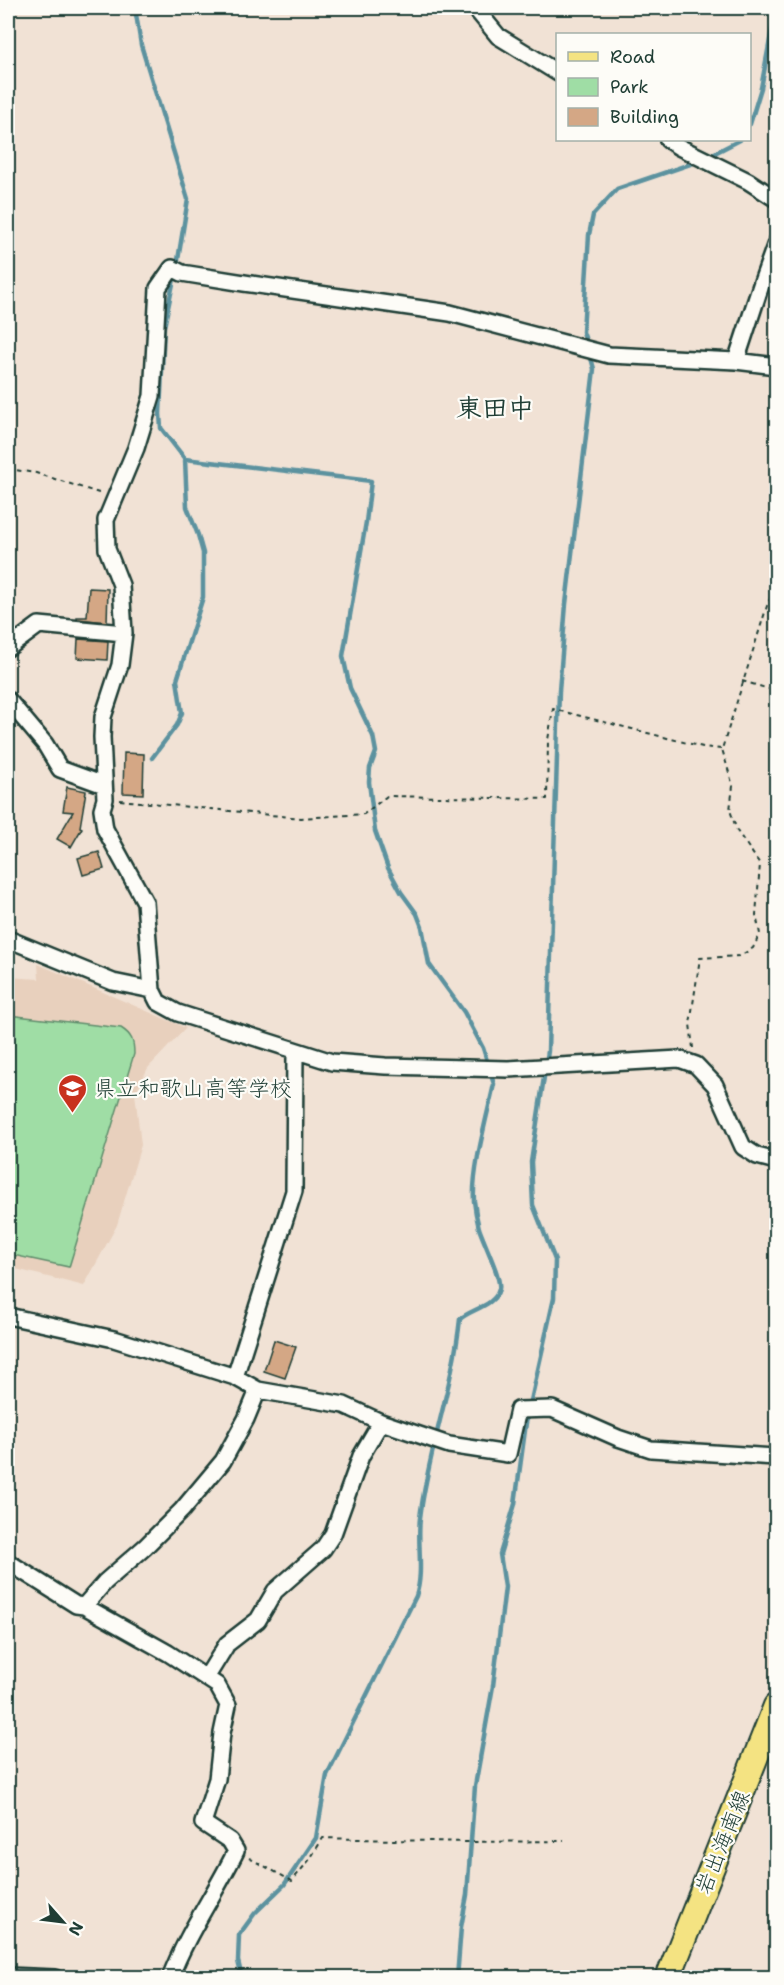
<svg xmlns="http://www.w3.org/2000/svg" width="784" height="1985" font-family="'Shantell Sans','Klee One',sans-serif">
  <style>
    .built { fill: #e8d0bd }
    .green { fill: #9fdda5; stroke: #5f8d6c; stroke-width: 1.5 }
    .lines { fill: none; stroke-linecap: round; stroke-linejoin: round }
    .stream { stroke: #5c929f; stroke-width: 4.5 }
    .building { fill: #d4a785; stroke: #1f3d34; stroke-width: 1.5 }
    .minor-casing { stroke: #1f3d34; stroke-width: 20 }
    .primary-casing { stroke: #1f3d34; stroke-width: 28 }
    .path { stroke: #1f3d34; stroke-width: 2; stroke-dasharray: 4.5 4.5; stroke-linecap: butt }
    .minor { stroke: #fdfcf7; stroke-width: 15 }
    .primary { stroke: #f4e382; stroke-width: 24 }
    .labels { text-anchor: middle; stroke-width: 4.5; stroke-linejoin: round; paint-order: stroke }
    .poi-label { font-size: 22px; fill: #1f3d34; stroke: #fdfcf7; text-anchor: start }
    .street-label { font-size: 22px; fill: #1f3d34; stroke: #fdfcf7 }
    .quarter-label { font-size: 26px; font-weight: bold; fill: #1f3d34; stroke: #fdfcf7 }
  </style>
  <rect width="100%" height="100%" fill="#f1e2d5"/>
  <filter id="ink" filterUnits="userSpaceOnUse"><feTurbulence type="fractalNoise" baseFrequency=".0167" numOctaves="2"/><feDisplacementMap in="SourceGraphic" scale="12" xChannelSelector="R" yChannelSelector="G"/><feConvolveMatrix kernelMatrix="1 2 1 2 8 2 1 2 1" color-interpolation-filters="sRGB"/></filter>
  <g filter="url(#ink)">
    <path class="built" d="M38,964L186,1028L148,1068L135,1093L141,1145L117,1225L84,1286L8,1267V977L39,979Z"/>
    <path class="green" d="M8,1015L121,1028C132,1035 134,1041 134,1054L69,1267L8,1254Z"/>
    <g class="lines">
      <path class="stream" d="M135,8L141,45L188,199L177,266
        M750,124L761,88L776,8
        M707,157L740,140
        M588,346L583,332L589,235L593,215L617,189L699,161
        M185,459L371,481L366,522L343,656L350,688L373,736L376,752L370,768L369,782L375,831L388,868L401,892L417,914L422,927L429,964L464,1012L483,1048L488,1064
        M152,758L177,725L182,713L177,680L203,597V553L198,535L187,507L185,459L161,428L160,414L164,327L175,274
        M242,1978L238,1961L239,1935L255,1913L284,1885L316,1838L327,1775L416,1596C424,1572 417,1544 420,1518C428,1451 453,1386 460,1319C471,1309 495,1306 499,1289C502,1278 483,1241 479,1228C477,1220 475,1210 474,1201C472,1169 487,1117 494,1084L490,1072
        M457,1978L461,1927L467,1895L475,1786L493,1686L505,1587L500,1554L515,1504L526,1423L554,1298L555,1260L533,1205L531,1162L548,1051L559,691L566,604L594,369L590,354"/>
    </g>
    <path class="building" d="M89,588L108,589L107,622L77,619V617H87Z
      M78,639L108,641L107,660L77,658Z
      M124,753L144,754L143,794L123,793Z
      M67,787L86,791L80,827L82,828L71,847L57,839L73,812L63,811Z
      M99,852L104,869L83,875L78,858Z
      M274,1340L296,1347L285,1378L264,1371Z"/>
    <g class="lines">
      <defs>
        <path id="minor" d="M475,8L498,36L558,73
          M668,140L679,147L748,181L776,199
          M736,361L762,282L776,243
          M776,366L736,361L609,355L450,313L244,283L182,273L172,268L158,288L152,396L136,448L106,520L107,549L121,585L124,633L120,665L103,717L102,737L105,799L102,809L105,829L145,902L152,990L158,1002L178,1013L332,1062L385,1066L508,1069L679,1059L696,1065L715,1085L743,1147L757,1156L776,1161
          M8,648L39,625L124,633
          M8,700L45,744L60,769L104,785
          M8,939L113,982L152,990
          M8,1316L114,1339L235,1377L258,1390L344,1405L381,1422L449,1445L508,1454L518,1410L552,1409L618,1438L651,1449L776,1457
          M235,1377L294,1191L295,1052
          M8,1562L76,1605L84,1606L168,1653L217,1685L228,1705L222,1733L217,1779L203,1823L230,1841L236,1851C215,1894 187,1933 170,1978
          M84,1606L105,1582L145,1547L182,1510L223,1461L246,1419L258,1390
          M206,1678L227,1644L258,1620L275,1591L323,1549L333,1534L361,1456L381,1422
          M8,1976L55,1978"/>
        <path id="primary" d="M668,1978L776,1706"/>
      </defs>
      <use href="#minor" class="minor-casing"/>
      <use href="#primary" class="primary-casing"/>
      <path class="path" d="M8,469L36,473L102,494
        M742,681L776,691
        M120,800L301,818L364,814L387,796L547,799L548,740L553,709L703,747L722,749
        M693,1048L690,1024L700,958L740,956L753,948L760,934L756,915L760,864L737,831L730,810L733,786L722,749L767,606L776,585
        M249,1858L292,1881L310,1859L323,1838L466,1842L564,1841"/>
      <use href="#minor" class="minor"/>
      <use href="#primary" class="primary"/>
    </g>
  </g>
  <defs>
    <symbol id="school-pin" viewBox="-11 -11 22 30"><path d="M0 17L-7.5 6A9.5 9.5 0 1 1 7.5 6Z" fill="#c8321e" stroke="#fdfcf7"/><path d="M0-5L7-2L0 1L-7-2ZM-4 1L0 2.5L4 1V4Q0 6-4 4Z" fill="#fff"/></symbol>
  </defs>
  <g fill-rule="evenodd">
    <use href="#school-pin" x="56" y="1072" width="33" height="45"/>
  </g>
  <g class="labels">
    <g class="poi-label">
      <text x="94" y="1096">県立和歌山高等学校</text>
    </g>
    <g class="street-label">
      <text transform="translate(722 1842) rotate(-68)" y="8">岩出海南線</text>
    </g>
    <g class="quarter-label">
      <text x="495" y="417">東田中</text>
    </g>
  </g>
  <rect width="784" height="1985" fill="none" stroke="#fdfcf7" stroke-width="30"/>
  <rect x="15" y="15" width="754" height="1955" fill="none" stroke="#1f3d34" stroke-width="2" filter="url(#ink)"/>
  <rect x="556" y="33" width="195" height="108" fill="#fdfcf7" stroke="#a4b0a9" stroke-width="1.5"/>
  <rect x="568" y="52" width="30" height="9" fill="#f4e382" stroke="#a4b0a9" stroke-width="1.5"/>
  <text x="610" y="63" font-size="18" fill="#1f3d34">Road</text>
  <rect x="568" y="78" width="30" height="18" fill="#9fdda5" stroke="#a4b0a9" stroke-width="1.5"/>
  <text x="610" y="93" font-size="18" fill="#1f3d34">Park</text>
  <rect x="568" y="108" width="30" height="18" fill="#d4a785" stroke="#a4b0a9" stroke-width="1.5"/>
  <text x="610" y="123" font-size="18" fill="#1f3d34">Building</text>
  <g transform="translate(63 1922) rotate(118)" stroke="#fdfcf7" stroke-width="4.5" paint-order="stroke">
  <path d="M0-4.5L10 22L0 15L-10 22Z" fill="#1f3d34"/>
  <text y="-9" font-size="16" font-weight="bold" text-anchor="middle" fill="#1f3d34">N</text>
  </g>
</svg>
